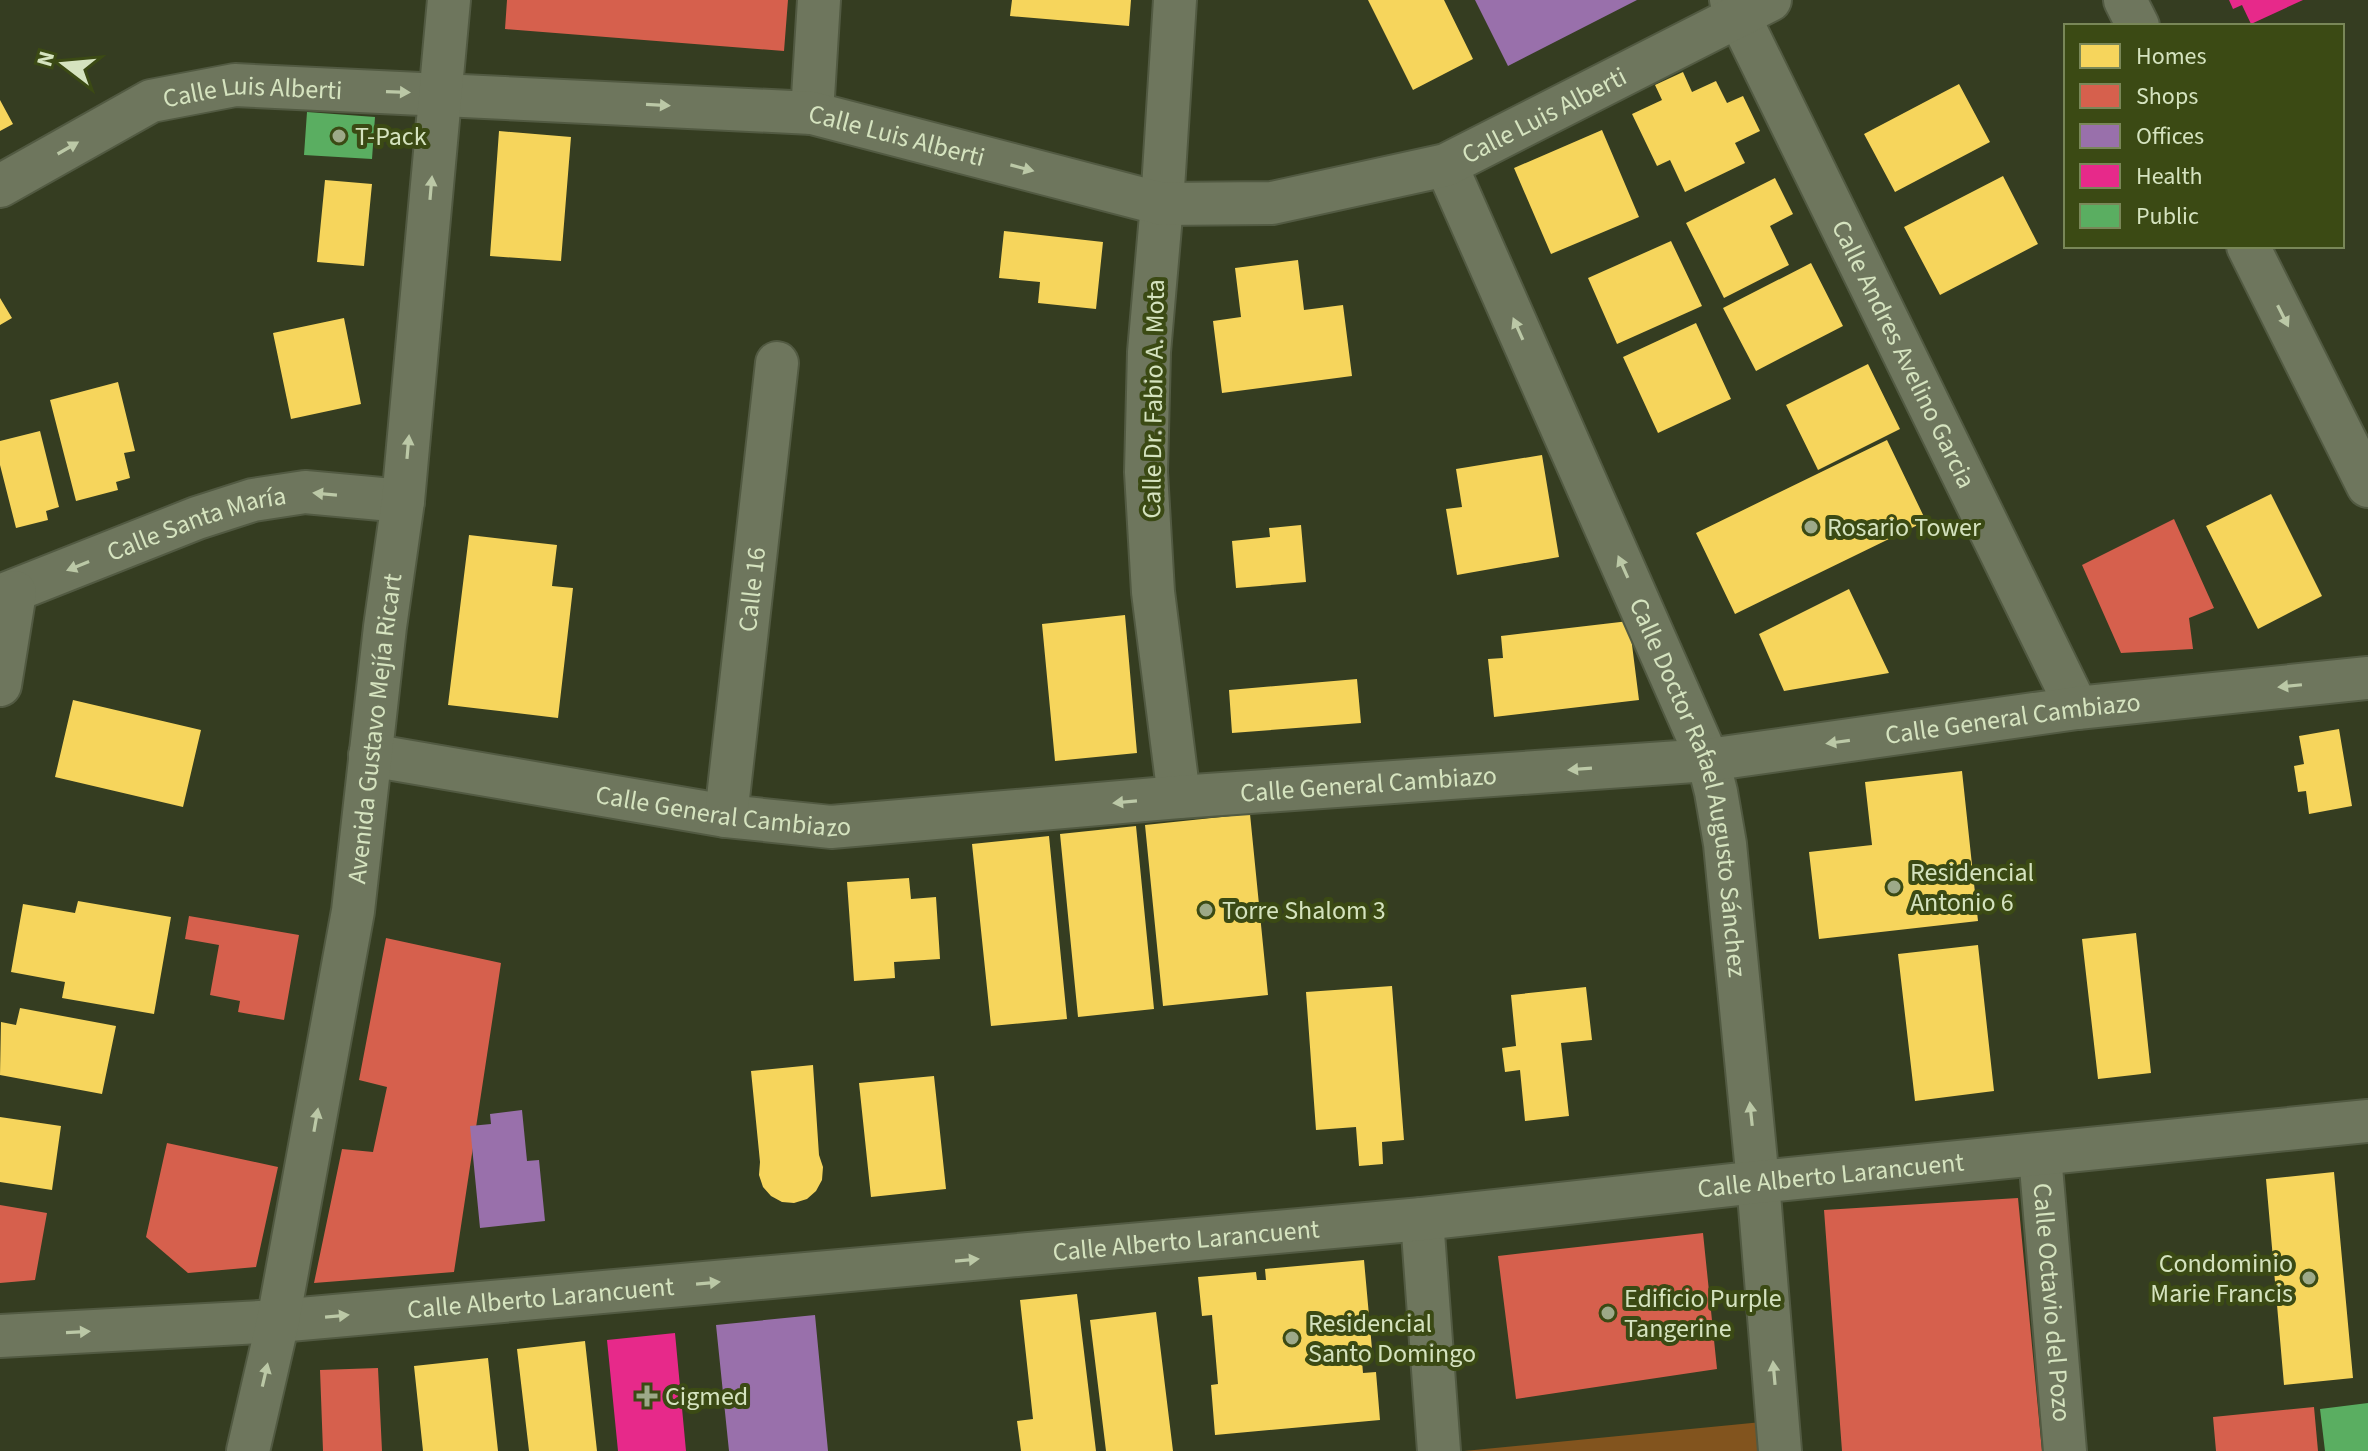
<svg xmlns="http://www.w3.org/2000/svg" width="2368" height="1451" font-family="'Source Sans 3',sans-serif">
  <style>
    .green { fill: #82541e }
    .homes { fill: #f6d55c }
    .shops { fill: #d6604d }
    .offices { fill: #9970ab }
    .health { fill: #e7298a }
    .public { fill: #5aae61 }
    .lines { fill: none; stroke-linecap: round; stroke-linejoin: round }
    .minor-casing { stroke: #525a42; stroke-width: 46 }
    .minor { stroke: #6e765d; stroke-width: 42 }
    .oneway { fill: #bbc8a6 }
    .poi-dot { fill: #9da988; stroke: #3b4a14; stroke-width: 3 }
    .labels { text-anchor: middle; stroke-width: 8; stroke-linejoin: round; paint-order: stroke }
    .street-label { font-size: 26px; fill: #d5e3bf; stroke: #3b4a14 }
    .poi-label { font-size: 26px; fill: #d5e3bf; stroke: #3b4a14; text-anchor: start }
  </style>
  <rect width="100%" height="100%" fill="#353d21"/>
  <path class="green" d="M1762,1422L1764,1451H1464Z"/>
  <path class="homes" d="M1012,0H1131L1129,26L1010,16Z
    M1368,0H1444L1473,59L1413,90Z
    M1683,72L1692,92L1716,81L1727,103L1743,96L1760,131L1735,143L1745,163L1685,192L1670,160L1657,166L1632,114L1662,100L1655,85Z
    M1959,84L1990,142L1895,192L1864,134Z
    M0,100L13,124L0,131Z
    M1602,130L1639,217L1551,254L1514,168Z
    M499,131L571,137L561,261L490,256Z
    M2003,176L2038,244L1940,295L1904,227Z
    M1775,178L1793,214L1770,226L1789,265L1724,298L1686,223Z
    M325,180L372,184L364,266L317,262Z
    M1004,231L1103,242L1096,309L1038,303L1040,282L999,278Z
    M1671,241L1702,306L1617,344L1588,278Z
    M1298,260L1304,310L1343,305L1352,376L1222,393L1213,321L1241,317L1235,268Z
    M1811,263L1843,326L1756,371L1723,308Z
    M0,298L12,318L0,325Z
    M344,318L361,404L291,419L273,333Z
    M1696,323L1731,399L1658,433L1623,357Z
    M1868,364L1900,429L1818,470L1786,405Z
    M118,382L135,451L124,453L130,478L116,482L118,490L76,501L50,400Z
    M40,431L59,507L46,511L48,520L16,528L0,465V441Z
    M1887,440L1926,521L1735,614L1696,533Z
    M1542,455L1559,557L1457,575L1446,509L1462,507L1456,469Z
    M2271,494L2322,596L2258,629L2206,526Z
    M1301,525L1306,582L1236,588L1232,541L1270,537L1269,528Z
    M469,535L557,545L552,586L573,588L558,718L448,705Z
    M1849,589L1889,673L1784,691L1759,634Z
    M1125,615L1137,753L1055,761L1042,624Z
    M1629,621L1639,700L1494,717L1488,659L1503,658L1501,636Z
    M1357,679L1361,723L1232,733L1229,690Z
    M73,700L201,730L183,807L55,777Z
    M2339,729L2352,806L2309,814L2306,791L2298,792L2294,766L2304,764L2299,736Z
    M1962,771L1978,921L1819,939L1809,852L1872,845L1865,782Z
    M1250,814L1268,995L1163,1006L1145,825Z
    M1136,826L1154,1009L1078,1017L1060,834Z
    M1049,836L1067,1019L991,1026L972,844Z
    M909,878L911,899L936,897L940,959L894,962L895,978L854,981L847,882Z
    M78,901L171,917L154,1014L62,998L65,982L11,972L23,904L75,913Z
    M2136,933L2151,1073L2098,1079L2082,939Z
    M1978,945L1994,1091L1915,1101L1898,954Z
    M1392,986L1404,1140L1382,1142L1383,1164L1359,1166L1356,1127L1316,1130L1306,992Z
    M1586,987L1592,1040L1561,1043L1569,1116L1525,1121L1520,1070L1505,1072L1502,1048L1516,1046L1511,995Z
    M20,1008L116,1026L102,1094L0,1075L1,1022L16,1025Z
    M813,1065L819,1155L823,1167L822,1180L816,1191L807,1199L794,1203L782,1202L771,1196L763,1187L759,1175L760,1162L751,1071Z
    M934,1076L946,1189L871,1197L859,1083Z
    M0,1117L61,1126L52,1190L0,1182Z
    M2334,1172L2353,1378L2284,1385L2266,1179Z
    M1364,1260L1373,1360L1362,1361L1363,1373L1376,1372L1380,1420L1215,1435L1211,1385L1218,1384L1212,1315L1202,1316L1198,1277L1256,1272L1257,1280H1266L1265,1269Z
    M1077,1294L1096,1451H1021L1017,1421L1033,1419L1020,1300Z
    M1156,1312L1173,1451H1106L1090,1320Z
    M585,1341L597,1451H529L517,1349Z
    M488,1358L498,1451H423L414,1366Z"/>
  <path class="shops" d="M507,0H788L784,51L505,29Z
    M2174,519L2214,608L2189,618L2193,649L2121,653L2082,565Z
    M189,916L299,935L284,1020L238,1012L240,1001L210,995L219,945L185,939Z
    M386,938L501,963L454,1272L314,1283L342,1149L373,1152L387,1087L359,1080Z
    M167,1143L278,1167L256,1267L188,1273L146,1237Z
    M2018,1198L2042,1451H1842L1824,1210Z
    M0,1205L47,1213L35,1280L0,1283Z
    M1703,1233L1717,1369L1516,1399L1498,1256Z
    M378,1368L382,1451H323L320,1370Z
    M2314,1407L2318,1451H2216L2213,1417Z"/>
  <path class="offices" d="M1475,0H1637L1508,66Z
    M522,1110L527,1161L539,1160L545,1221L480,1228L470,1126L491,1124L490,1114Z
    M815,1315L828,1451H729L716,1325Z"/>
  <path class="health" d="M2229,0H2303L2251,24L2242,5L2233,9Z
    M675,1333L686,1451H618L607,1340Z"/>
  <path class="public" d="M307,112L375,117L372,159L304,155Z
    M2368,1403V1451H2325L2320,1409Z"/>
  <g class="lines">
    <defs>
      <g id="minor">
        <path d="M1175,0L1162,204L1149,352L1146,472L1153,592L1179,797"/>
        <path id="s1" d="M1731,0L2077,708"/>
        <path d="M2125,0L2138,26"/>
        <path d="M812,113L819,0"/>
        <path id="s2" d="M1446,165L1708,760L1716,792L1725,844L1758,1182L1780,1451"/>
        <path id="s3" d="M0,186L151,101L235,85L812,113L1162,204L1272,203L1446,165L1770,0"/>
        <path d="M2248,246L2368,486"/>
        <path id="s4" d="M0,596L197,518L253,500L305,492L403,501"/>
        <path d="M0,685L15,592"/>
        <path id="s5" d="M370,755L726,816L831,827L1179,797L1708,760L2077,708L2368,678"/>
        <path id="s6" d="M726,816L777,363"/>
        <path id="s7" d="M2040,1155L2065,1451"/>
        <path d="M1422,1219L1439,1451"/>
        <path id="s8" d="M0,1336L278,1321L1422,1219L1758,1182L2368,1121"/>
        <path id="s9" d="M248,1451L278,1321L353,911L385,627L403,501L449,0"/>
      </g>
    </defs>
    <use href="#minor" class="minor-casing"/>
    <use href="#minor" class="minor"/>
  </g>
  <defs><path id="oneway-solid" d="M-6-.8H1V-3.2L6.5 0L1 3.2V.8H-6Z" transform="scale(2)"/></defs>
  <g class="oneway">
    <use href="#oneway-solid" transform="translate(398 92) rotate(2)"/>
    <use href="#oneway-solid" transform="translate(658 105) rotate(3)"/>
    <use href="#oneway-solid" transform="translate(68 148) rotate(-30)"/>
    <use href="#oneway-solid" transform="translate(1022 168) rotate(15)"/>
    <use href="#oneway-solid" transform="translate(431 188) rotate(-85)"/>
    <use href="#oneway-solid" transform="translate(2283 316) rotate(63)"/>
    <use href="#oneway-solid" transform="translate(1518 329) rotate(-114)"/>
    <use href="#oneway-solid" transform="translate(408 447) rotate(-85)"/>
    <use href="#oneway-solid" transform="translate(325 494) rotate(-175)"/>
    <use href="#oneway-solid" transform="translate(78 566) rotate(158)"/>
    <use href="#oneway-solid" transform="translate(1623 567) rotate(-114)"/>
    <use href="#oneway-solid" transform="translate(2290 686) rotate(174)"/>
    <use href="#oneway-solid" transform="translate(1838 742) rotate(172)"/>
    <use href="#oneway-solid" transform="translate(1580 769) rotate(176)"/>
    <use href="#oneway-solid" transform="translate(1125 802) rotate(175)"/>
    <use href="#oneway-solid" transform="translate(1751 1114) rotate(-96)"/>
    <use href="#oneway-solid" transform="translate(316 1120) rotate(-80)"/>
    <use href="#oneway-solid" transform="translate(967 1260) rotate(-5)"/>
    <use href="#oneway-solid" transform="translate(708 1283) rotate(-5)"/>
    <use href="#oneway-solid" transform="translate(337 1316) rotate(-5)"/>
    <use href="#oneway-solid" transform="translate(78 1332) rotate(-3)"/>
    <use href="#oneway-solid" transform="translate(1774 1373) rotate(-95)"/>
    <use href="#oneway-solid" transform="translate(265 1375) rotate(-77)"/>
  </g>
  <g class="poi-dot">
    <circle cx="339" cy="136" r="8"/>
    <circle cx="1811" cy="527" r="8"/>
    <circle cx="1894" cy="887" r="8"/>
    <circle cx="1206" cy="910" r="8"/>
    <circle cx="2309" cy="1278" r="8"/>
    <circle cx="1608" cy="1313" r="8"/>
    <circle cx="1292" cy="1338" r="8"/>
    <path d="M643 1384h8v8h8v8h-8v8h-8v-8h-8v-8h8z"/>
  </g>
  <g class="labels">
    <g class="street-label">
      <text dy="9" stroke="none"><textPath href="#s3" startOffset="276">Calle Luis Alberti</textPath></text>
      <text dy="9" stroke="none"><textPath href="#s3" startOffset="1596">Calle Luis Alberti</textPath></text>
      <text dy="9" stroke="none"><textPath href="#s3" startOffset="924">Calle Luis Alberti</textPath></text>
      <text dy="9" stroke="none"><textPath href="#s1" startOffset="394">Calle Andres Avelino Garcia</textPath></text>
      <text transform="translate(1153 399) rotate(-89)" y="9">Calle Dr. Fabio A. Mota</text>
      <text dy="9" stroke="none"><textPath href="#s4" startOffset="210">Calle Santa María</textPath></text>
      <text dy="9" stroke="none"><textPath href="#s6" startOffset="228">Calle 16</textPath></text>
      <text dy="9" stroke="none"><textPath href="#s5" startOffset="1654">Calle General Cambiazo</textPath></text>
      <text dy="9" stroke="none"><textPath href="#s9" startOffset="734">Avenida Gustavo Mejía Ricart</textPath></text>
      <text dy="9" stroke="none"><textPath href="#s5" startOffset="1006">Calle General Cambiazo</textPath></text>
      <text dy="9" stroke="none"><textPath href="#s2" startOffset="672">Calle Doctor Rafael Augusto Sánchez</textPath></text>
      <text dy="9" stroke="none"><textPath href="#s5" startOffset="358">Calle General Cambiazo</textPath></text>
      <text dy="9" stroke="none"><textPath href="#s8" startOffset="1838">Calle Alberto Larancuent</textPath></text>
      <text dy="9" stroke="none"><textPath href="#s8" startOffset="1190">Calle Alberto Larancuent</textPath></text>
      <text dy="9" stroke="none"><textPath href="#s8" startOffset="542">Calle Alberto Larancuent</textPath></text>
      <text dy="9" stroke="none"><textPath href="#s7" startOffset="148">Calle Octavio del Pozo</textPath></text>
    </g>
    <g class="poi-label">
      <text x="355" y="145">T-Pack</text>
      <text x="1827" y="536">Rosario Tower</text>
      <text x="1910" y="881">Residencial<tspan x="1910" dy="30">Antonio 6</tspan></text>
      <text x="1222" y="919">Torre Shalom 3</text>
      <text x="2293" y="1272" text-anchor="end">Condominio<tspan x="2293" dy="30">Marie Francis</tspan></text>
      <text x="1624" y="1307">Edificio Purple<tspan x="1624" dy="30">Tangerine</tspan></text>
      <text x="1308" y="1332">Residencial<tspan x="1308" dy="30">Santo Domingo</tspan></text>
      <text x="665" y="1405">Cigmed</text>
    </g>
  </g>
  <rect x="2064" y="24" width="280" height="224" fill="#3b4a14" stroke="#798758" stroke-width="2"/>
  <rect x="2080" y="44" width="40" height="24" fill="#f6d55c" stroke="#798758" stroke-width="2"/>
  <text x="2136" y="64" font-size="24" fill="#d5e3bf">Homes</text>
  <rect x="2080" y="84" width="40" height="24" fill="#d6604d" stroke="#798758" stroke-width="2"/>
  <text x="2136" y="104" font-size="24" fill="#d5e3bf">Shops</text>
  <rect x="2080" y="124" width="40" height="24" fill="#9970ab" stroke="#798758" stroke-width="2"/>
  <text x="2136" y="144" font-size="24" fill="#d5e3bf">Offices</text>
  <rect x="2080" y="164" width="40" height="24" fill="#e7298a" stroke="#798758" stroke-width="2"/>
  <text x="2136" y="184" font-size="24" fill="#d5e3bf">Health</text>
  <rect x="2080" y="204" width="40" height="24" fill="#5aae61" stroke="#798758" stroke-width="2"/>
  <text x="2136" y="224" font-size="24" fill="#d5e3bf">Public</text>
  <g transform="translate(64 64) rotate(286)" stroke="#3b4a14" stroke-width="6" paint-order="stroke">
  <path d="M0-6L14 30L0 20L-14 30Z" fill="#d5e3bf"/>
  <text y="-12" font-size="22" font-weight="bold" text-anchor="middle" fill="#d5e3bf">N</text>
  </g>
</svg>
